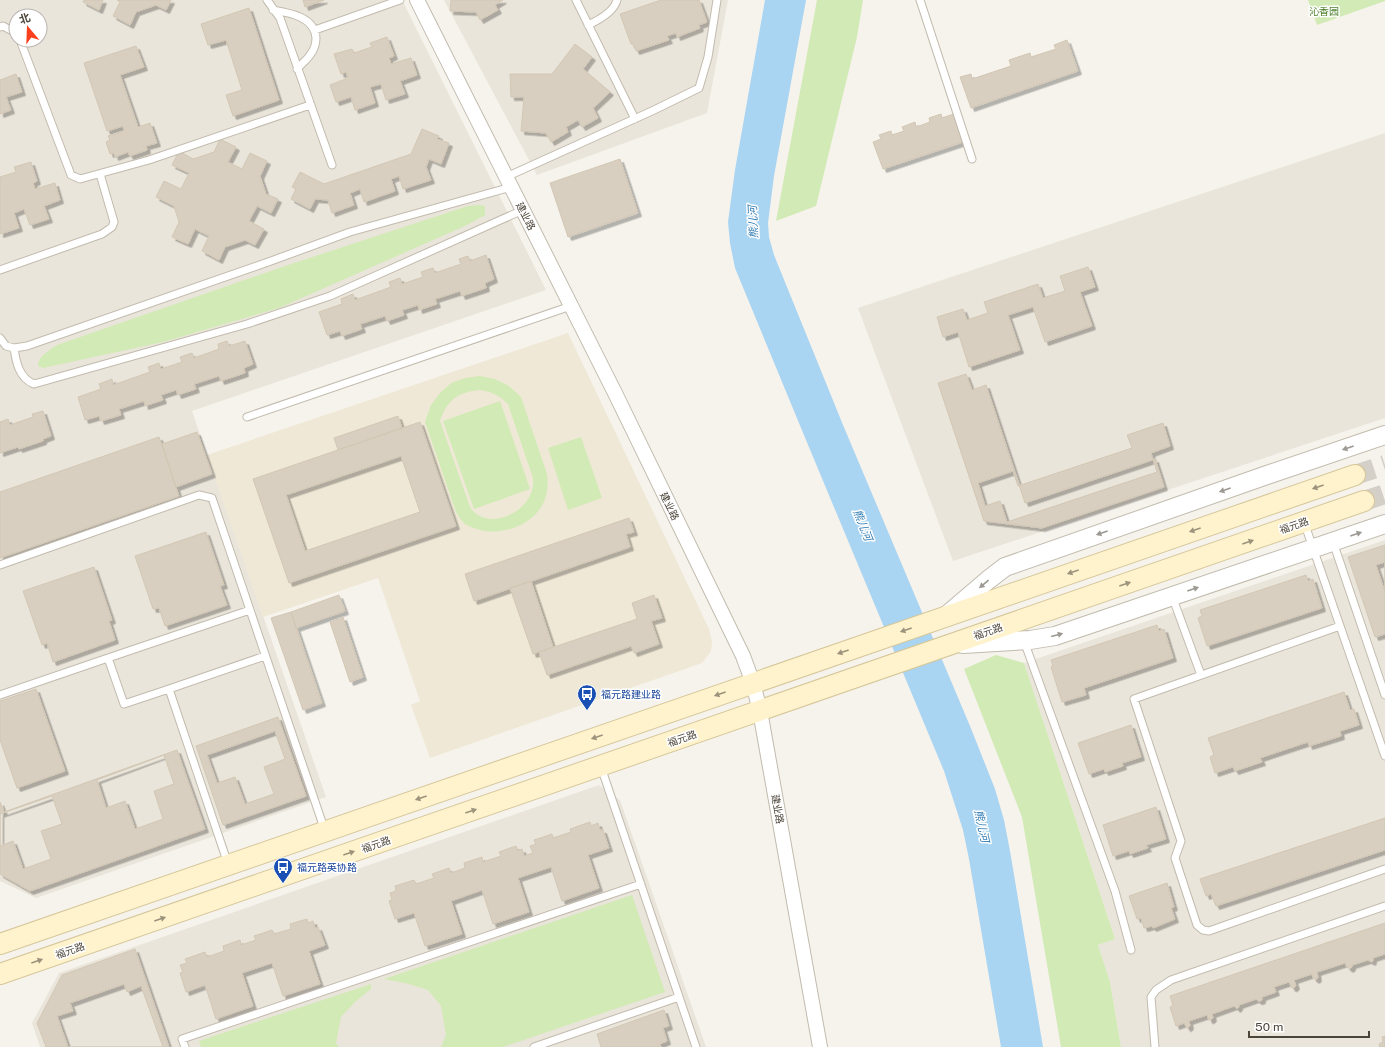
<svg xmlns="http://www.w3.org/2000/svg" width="1385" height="1047" font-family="'Public Sans','Noto Sans SC',sans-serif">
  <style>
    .residential { fill: #eae5da; fill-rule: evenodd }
    .education { fill: #efe8d6 }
    .green { fill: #d2eab5; fill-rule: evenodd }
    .water { fill: #a9d4f2 }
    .building { fill: #d8cfc1; stroke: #d3c7b4; fill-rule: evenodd; filter: url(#shadow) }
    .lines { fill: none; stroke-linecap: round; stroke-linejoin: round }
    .secondary-tunnel { stroke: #d4d0c8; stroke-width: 20; stroke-dasharray: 20 10; stroke-linecap: butt }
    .service-casing { stroke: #c2bbae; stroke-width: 9 }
    .minor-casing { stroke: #c2bbae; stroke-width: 16 }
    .tertiary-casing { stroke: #c2bbae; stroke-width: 20 }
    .secondary-casing { stroke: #d6c79b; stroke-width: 22 }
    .service { stroke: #fff; stroke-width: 7 }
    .minor { stroke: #fff; stroke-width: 14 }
    .tertiary { stroke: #fff; stroke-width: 18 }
    .secondary { stroke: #fff3cd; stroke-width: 20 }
    .oneway { fill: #9c9892 }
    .oneway2 { fill: #9c937c }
    .labels { text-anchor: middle; stroke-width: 3; stroke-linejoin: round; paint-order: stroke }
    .park-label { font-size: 10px; fill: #4a7f2a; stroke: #fff }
    .street-label { font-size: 10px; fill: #4b4439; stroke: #fff }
    .transit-label { font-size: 10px; fill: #164399; stroke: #fff; text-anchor: start }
    .water-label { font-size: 11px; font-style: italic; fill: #2e7ab2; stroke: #fff }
  </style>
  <defs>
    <filter id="shadow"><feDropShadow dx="3.5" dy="3.5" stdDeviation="0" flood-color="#0004"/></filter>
  </defs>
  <rect width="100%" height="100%" fill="#f6f3ec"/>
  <path class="residential" d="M0,0H402L546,290L192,411L326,797L36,898L0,881ZM16,16H40V40H16Z
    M444,0H728L707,113L537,175Z
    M1385,133V418L953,561L858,308Z
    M1385,540V1047H1121L1110,982L1098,945L1115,939L1024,663Z
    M599,785L620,800L706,1047H40L32,1023L59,973Z"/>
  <path class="education" d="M568,333L709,629L712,642L711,651L702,663L430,758L411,705L420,701L378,578L263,617L207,455Z"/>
  <path class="green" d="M817,0H863L857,37L816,206L776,221Z
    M1308,0H1385V1L1317,25Z
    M479,205L485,206V215L465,226L279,308L163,342L43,368L38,366C38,356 50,350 57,345L285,266L468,206Z
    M480,376L495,379L509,386L521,397L547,474C548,482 548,491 545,499C536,524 504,536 480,530C474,528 466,526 463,522C460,519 458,515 456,512L425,422L431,405L440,393L451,383L465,378ZM480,390C492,392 499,395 508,404L533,478C537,511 487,534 470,507L440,421C447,400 458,392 480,390Z
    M500,401L530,489L474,509L443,421Z
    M581,437L602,498L568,510L548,448Z
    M996,655L1024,663L1115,939L1098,945L1110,982L1121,1047H1061L1022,817L964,669Z
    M632,895L665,992L503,1047H441L446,1035L441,1006L428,990L409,984L384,979Z
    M371,984V989L355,1002L341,1017L336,1043L339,1047H201L199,1041Z"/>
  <path class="water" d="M765,0H806L774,176L768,223L769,237L774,255L843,425L970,726L995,789L1004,820L1010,851L1043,1047H1001L969,859L963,830L944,771L806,440L735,268L730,243L728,222L735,170Z"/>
  <path class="building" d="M84,0H103L99,10L83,2Z
    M117,0H171L166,10L156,5L136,12L130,25L113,16L120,2Z
    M303,0H324L305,7Z
    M451,0H503L495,5L498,10L480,20L476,12L450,11Z
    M661,0H699L707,22L699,25L700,28L677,37L676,33L667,36L669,40L636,51L633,44H631L620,14Z
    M249,8L279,100L233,116L226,95L242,90L226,40L208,45L201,24Z
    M387,37L394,56L389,58L391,64L411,58L417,75L400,81L405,94L386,100L381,84L370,87L375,103L355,110L351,97L336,102L330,85L348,78L346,72L341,74L334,54L352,49L354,53L372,47L370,43Z
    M1067,40L1078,71L971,108L960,77L971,74L972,79L1011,66L1009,60L1030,53L1031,57L1056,49L1054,45Z
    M575,44L592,57L583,69L610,92L593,108L598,118L582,127L578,120L566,127L568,132L551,142L546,133L521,131L524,97H511L510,74H552Z
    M136,46L144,67L120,75L138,127L150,123L157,143L146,146L147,150L130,156L128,152L115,157L114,153L110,154L106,142L110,140L108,136L124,131L123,126L107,131L84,63Z
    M16,74L22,92L6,97L11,110L0,114V80Z
    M941,114L942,118L954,114L963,142L883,169L873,142L881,139L879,135L891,131L892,135L904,131L902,127L915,122L916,127L930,122L929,118Z
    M422,129L439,136L437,139L449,143L441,164L429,159L426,167L431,180L403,189L399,176L391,179L395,191L364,202L360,189L350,193L354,205L332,213L328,200L315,199L310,209L291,199L296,189L292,187L300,172L324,184L411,154Z
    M220,139L236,147L228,162L242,169L250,153L267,161L260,176L266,194L278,199L271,213L257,206L249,221L264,229L255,245L245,240L225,247L219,260L202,251L209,236L195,229L188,244L172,237L179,222L174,206L156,197L164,181L181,189L189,173L172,165L179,151L193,159L214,152Z
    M620,159L638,213L568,237L550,183Z
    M31,162L37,181L33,183L35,189L55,183L60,200L44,206L49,219L30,225L24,209L14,213L19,228L0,234V177L16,172L14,167Z
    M486,255L494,279L485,283L486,288L462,296L460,291L435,299L437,304L419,310L418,305L402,310L404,315L387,321L385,316L360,324L362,329L342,336L340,331L327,335L319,312L342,304L341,299L353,294L355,300L391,287L389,282L400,278L402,284L423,277L421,272L433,268L435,273L461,264L459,259L468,256L470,261Z
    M1088,267L1095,287L1080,292L1092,326L1045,342L1033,307L1008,315L1020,350L969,367L958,332L943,337L937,317L963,309L967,320L988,313L984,302L1038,284L1043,298L1065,291L1060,276Z
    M227,341L229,346L245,341L253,364L244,368L245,373L221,381L219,376L194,384L196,389L178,395L176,390L161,395L163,400L145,406L144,401L119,409L121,415L101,421L99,416L85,420L78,397L101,389L99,384L112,379L113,385L150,372L148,367L159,363L161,369L182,362L180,357L192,353L194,358L219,349L218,344Z
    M966,374L972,390L986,385L1025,503L1155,459L1164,487L1042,528L984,521L938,383Z
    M43,411L51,436L43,439V441L19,449L18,447L0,453V422L8,419L10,425L33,417L32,414Z
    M398,416L402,428L338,450L334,438Z
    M420,422L456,526L289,583L253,479ZM401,456L420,512L305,551L286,495Z
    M1163,423L1170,446L1151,453L1157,472L1007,522L1000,501L985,506L978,483L1013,471L1018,486L1132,448L1127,435Z
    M197,432L212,474L176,487L162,444Z
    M159,437L179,496L0,558V492Z
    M629,518L634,532L626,534L630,547L474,601L465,574Z
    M206,532L224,585L220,586L227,605L165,626L159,608L153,609L135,556Z
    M1385,545V634L1375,637L1348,557Z
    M1385,562V592L1376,565Z
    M94,567L112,620L109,621L115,640L53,662L47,643L42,645L23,591Z
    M1306,575L1308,581L1313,579L1322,608L1207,646L1198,618L1202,616L1200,610Z
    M531,581L553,647L533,654L510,588Z
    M339,595L345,611L296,628L291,612Z
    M654,595L662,618L651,621L659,644L634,653L631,646L547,675L539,652L637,619L632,603Z
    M291,612L322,703L303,710L271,618Z
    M343,617L363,677L350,682L330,622Z
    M1157,625L1159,631L1164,629L1173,658L1084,688L1086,695L1062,702L1051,667L1053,666L1051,660Z
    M36,689L65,771L17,788L0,740V701Z
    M1344,692L1350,710L1354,709L1359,725L1340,731L1341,736L1309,746L1308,742L1260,758L1262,762L1235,771L1233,767L1215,773L1210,757L1214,755L1208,738Z
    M278,717L306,796L223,825L196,746Z
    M1131,725L1141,757L1122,763L1123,766L1105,772L1104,769L1089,774L1078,743Z
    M275,731L285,759L264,767L274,794L245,804L235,777L217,783L207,755Z
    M177,750L205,829L30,891L0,874V802L4,812Z
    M164,755L174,784L154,791L163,819L135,829L125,801L106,808L97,780Z
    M52,796L62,824L41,831L51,859L23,869L13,841L0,846V814Z
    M1156,807L1166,839L1146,845L1148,848L1130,854L1129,851L1113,856L1103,825Z
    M1385,818V850L1216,906L1211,894L1206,896L1200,879Z
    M590,822L591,826L598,823L600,830H603L609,848L588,855L599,888L562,901L551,867L518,878L529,912L493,924L482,890L451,901L462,934L425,946L414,913L395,919L389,901L392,900L390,893L396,891L395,886L414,880L416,884L434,878L432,874L449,868L451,873L465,868L464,863L482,857L483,862L501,856L499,852L516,846L518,851L522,849L524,856L533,853L530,846L536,844L534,840L552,834L553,838L571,832L570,829Z
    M1167,883L1174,907L1171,908L1175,919L1153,928L1152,926L1144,928L1141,918L1137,919L1129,896Z
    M307,919L308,923L313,921L315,928L318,927L325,945L309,951L320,984L283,996L272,963L242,973L253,1006L216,1019L205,985L186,992L180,973L183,972L180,965L187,963L185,959L205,952L207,957L224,951L223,946L240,940L241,945L256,940L254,936L272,930L274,934L291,929L290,924Z
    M1385,923V954L1373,958V960L1372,962L1368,960L1352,965V967L1350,969L1347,967L1345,963L1317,972L1318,978L1316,980L1313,978L1312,974L1294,980L1296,986L1294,988H1292L1289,982L1274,987L1276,992L1262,997V1000L1260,1001H1258L1256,999L1239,1005V1007L1237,1009L1234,1006L1212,1014L1213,1018L1211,1020H1209L1207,1015L1189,1021L1190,1026L1188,1028H1187L1184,1023L1176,1026L1170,1007L1173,1005L1170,996Z
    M135,949L169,1047H46L37,1023L62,975Z
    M124,984L127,992L141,986L163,1047H68L57,1016L73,1011L70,1003Z
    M664,1010L669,1026L663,1028L667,1041L660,1044L661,1047H601L597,1034Z
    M1385,1036V1047H1380L1379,1044L1383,1042L1382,1037Z"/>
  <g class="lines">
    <path class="secondary-tunnel" d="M1355,475L1385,465
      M1364,501L1385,494"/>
    <defs>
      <path id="service" d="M267,0L280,18L332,165
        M576,0L635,119
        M920,0L972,159
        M273,10C290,13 315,17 316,38C316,44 314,50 310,55C307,60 301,64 297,69
        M588,25C599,20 614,12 617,0
        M0,27L3,26L16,33
        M315,30L400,0
        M20,40L71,175L80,179L149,160L310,105
        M506,177L652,111L699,88L708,57L717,0
        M0,270L102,234L112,227L114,222L100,174
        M0,338L6,346L14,348L27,346L271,261L350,232L511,187
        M14,348C16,362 19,378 34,384L247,324L330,296L523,210
        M247,417L571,306
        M1304,522L1385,756
        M1333,542L1385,695
        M0,565L199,495L212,498L325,831
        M1172,596L1201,675
        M1340,626L1134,699L1181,841L1175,858L1197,925L1203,930L1209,931L1385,869
        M1024,641L1115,891L1131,950
        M169,689L265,656
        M0,695L108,658
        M601,767L696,1047
        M228,864L169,689L124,704L108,658L250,610
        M185,1047L182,1039L641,884
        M534,1047L679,997
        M1155,1047L1151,997L1156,990L1171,980L1385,906"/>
      <path id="minor" d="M417,0L615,393L743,656L753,683L760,711L820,1047"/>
      <path id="tertiary" d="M947,615L988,580L1005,567L1267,475L1385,435
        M963,644L1030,640L1055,636L1385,524"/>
      <path id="secondary" d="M0,944L1355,475
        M0,974L1364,501"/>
    </defs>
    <use href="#service" class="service-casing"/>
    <use href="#minor" class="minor-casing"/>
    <use href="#tertiary" class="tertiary-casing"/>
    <use href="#secondary" class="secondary-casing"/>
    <use href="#service" class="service"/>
    <use href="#minor" class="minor"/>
    <use href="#tertiary" class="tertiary"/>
    <use href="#secondary" class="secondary"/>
  </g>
  <defs><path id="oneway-solid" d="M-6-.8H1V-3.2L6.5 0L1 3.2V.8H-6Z"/></defs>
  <g class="oneway">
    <use href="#oneway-solid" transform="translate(1348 448) rotate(161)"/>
    <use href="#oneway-solid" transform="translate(1225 490) rotate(161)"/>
    <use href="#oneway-solid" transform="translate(1102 533) rotate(161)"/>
    <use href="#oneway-solid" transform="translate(1356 534) rotate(-19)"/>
    <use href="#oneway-solid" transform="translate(984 584) rotate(140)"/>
    <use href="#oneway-solid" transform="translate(1193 589) rotate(-19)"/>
    <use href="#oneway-solid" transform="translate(1057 635) rotate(-15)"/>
  </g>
  <g class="oneway2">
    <use href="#oneway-solid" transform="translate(1318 487) rotate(161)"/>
    <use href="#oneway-solid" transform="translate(1195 530) rotate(161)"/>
    <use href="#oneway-solid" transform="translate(1248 542) rotate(-19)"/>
    <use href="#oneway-solid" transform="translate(1073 572) rotate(161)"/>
    <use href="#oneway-solid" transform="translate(1125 584) rotate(-19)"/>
    <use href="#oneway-solid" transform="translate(906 630) rotate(161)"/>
    <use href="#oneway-solid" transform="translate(843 652) rotate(161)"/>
    <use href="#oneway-solid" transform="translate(720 694) rotate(161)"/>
    <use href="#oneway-solid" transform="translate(597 737) rotate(161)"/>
    <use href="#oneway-solid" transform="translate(421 798) rotate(161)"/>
    <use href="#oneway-solid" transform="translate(471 811) rotate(-19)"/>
    <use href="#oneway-solid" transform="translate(349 853) rotate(-19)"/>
    <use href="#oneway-solid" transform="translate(160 919) rotate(-19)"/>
    <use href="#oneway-solid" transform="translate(37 961) rotate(-19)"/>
  </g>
  <defs>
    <symbol id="bus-pin" viewBox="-11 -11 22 30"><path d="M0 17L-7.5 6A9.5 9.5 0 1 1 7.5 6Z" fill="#1a4fb4" stroke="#fff"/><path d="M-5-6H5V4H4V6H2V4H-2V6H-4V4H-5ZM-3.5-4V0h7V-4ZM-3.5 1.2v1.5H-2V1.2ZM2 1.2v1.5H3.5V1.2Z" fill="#fff"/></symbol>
  </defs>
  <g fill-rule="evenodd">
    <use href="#bus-pin" x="576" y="683" width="22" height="30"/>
    <use href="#bus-pin" x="272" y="856" width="22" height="30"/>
  </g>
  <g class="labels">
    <g class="park-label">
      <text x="1324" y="15">沁香园</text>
    </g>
    <g class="street-label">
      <text transform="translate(526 216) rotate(63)" y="4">建业路</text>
      <text transform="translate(670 506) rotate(64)" y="4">建业路</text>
      <text transform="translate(1294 525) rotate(-19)" y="4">福元路</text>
      <text transform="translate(988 631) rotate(-19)" y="4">福元路</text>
      <text transform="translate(682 738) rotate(-19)" y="4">福元路</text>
      <text transform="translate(778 809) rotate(80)" y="4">建业路</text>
      <text transform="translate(376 844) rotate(-19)" y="4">福元路</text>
      <text transform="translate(70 950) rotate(-19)" y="4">福元路</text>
    </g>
    <g class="transit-label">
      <text x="601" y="698">福元路建业路</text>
      <text x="297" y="871">福元路英协路</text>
    </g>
    <g class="water-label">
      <text transform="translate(753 222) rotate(-93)" y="4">熊儿河</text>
      <text transform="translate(863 525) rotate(68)" y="4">熊儿河</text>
      <text transform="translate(982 826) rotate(77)" y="4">熊儿河</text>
    </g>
  </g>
  <g transform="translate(28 28) rotate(341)"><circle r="19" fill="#ffffff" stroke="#b7b4b0"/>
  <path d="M0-3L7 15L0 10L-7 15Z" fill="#fc3f1d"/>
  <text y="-6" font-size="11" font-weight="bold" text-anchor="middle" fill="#4b4439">北</text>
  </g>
  <path d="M1249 1031v6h120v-6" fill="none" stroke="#4b4439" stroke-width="2"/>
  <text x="1255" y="1031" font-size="12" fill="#4b4439" stroke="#ffffff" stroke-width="3" paint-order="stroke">50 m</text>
</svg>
